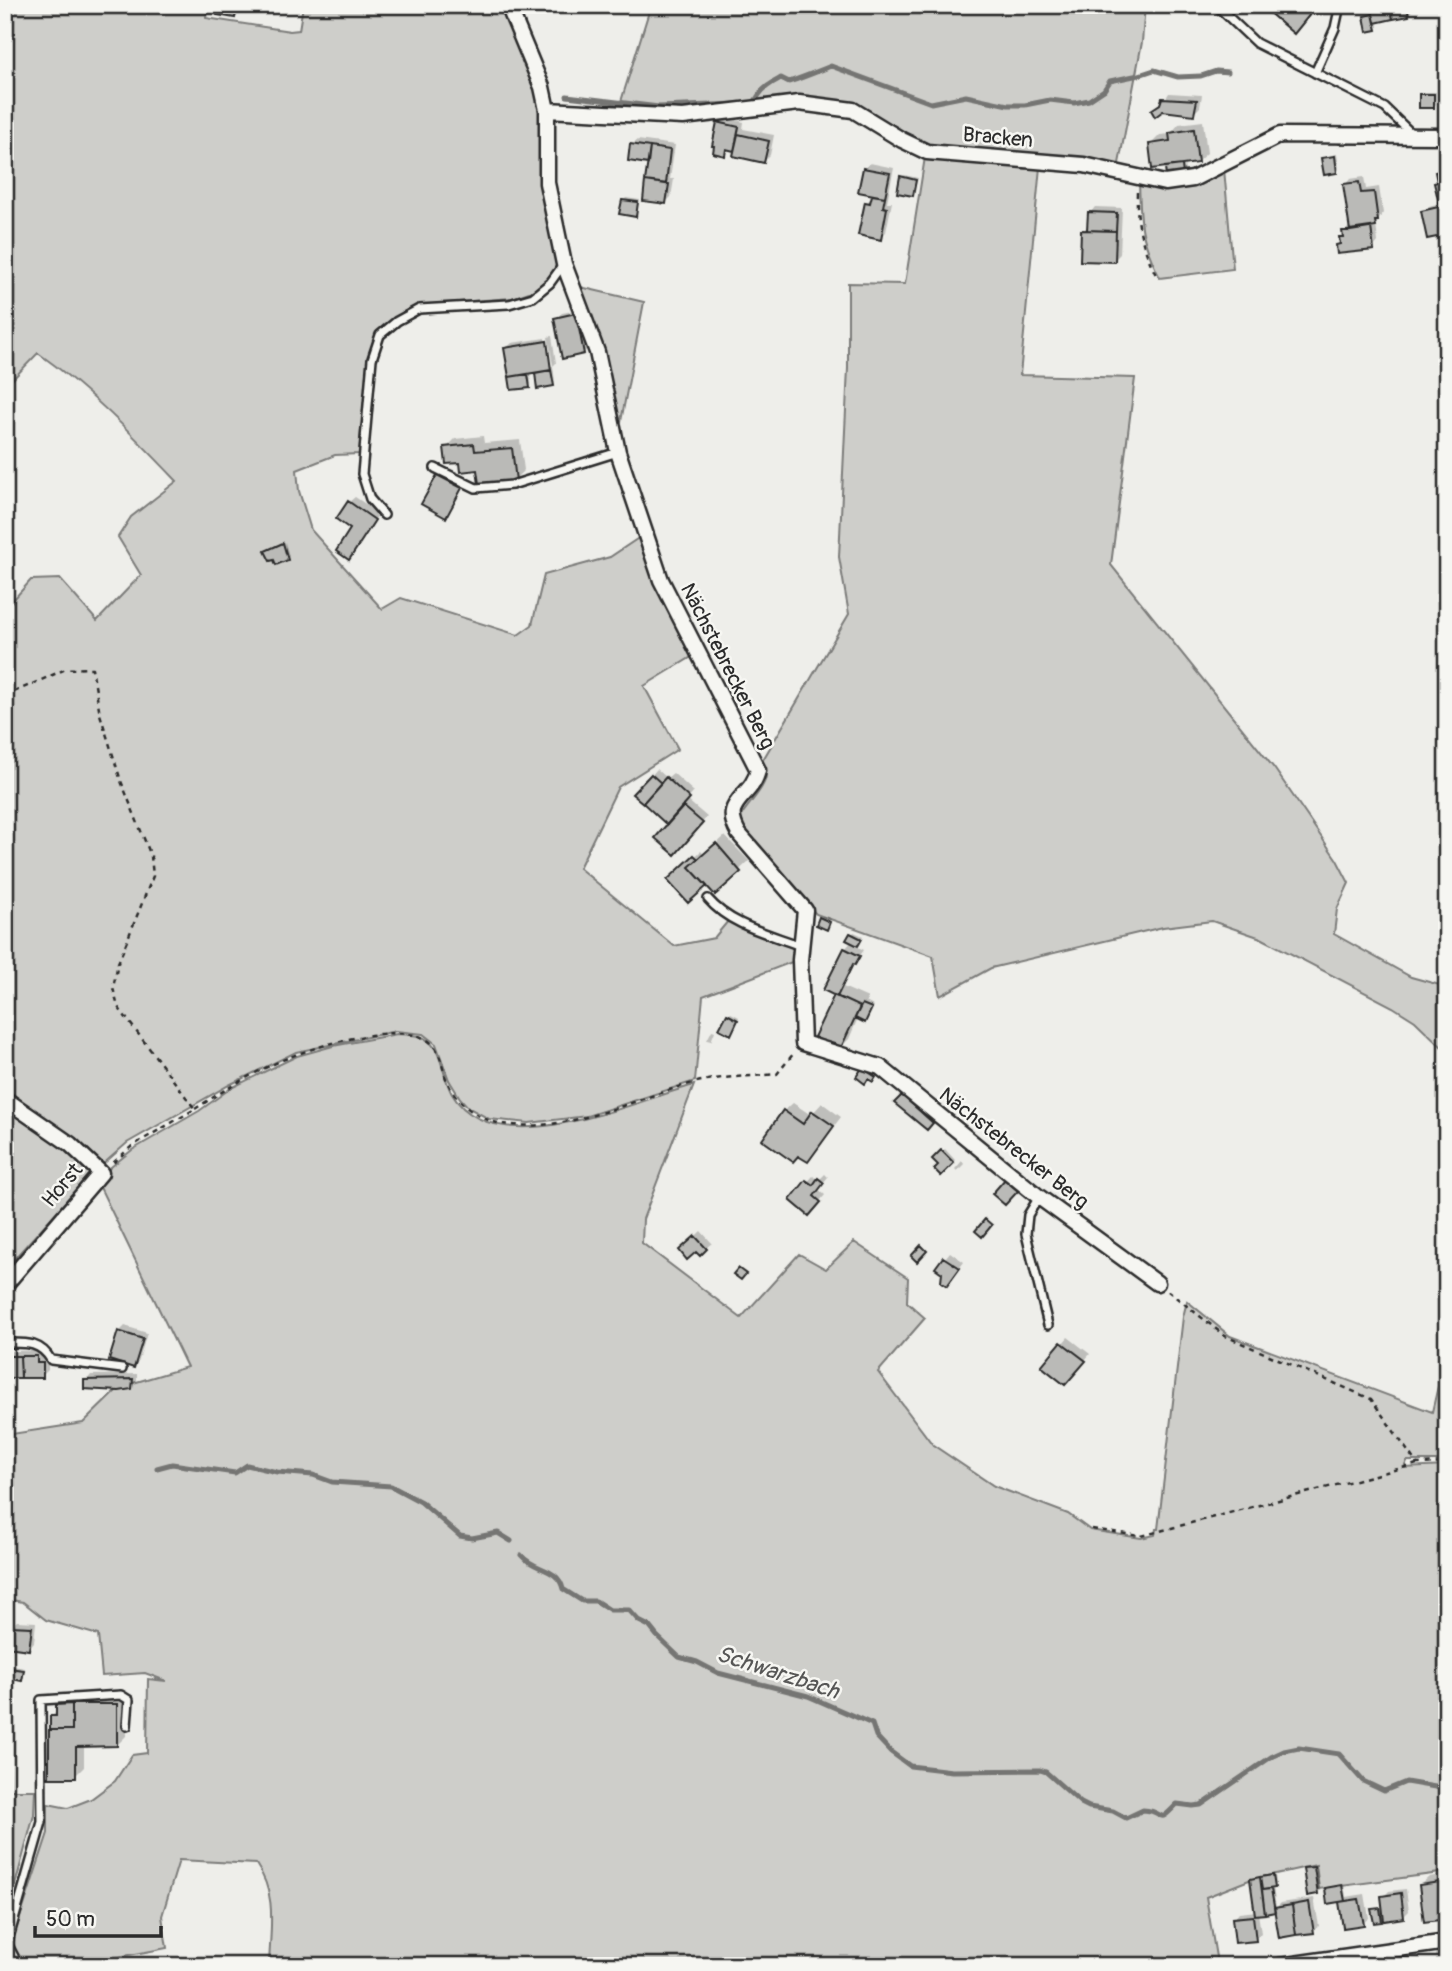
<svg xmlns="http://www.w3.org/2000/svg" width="1452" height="1971" font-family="Pangolin,sans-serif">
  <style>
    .green { fill: #cececa; stroke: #7c7c7a; stroke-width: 2 }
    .shadow { fill: #0003 }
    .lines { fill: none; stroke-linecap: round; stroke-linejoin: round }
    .stream { stroke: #757573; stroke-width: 5 }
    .building { fill: #babab7; stroke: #2b2b2b; stroke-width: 2 }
    .lane-casing { stroke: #2b2b2b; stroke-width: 12 }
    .street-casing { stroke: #2b2b2b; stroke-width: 19 }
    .path { stroke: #2b2b2b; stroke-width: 2.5; stroke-dasharray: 5 5; stroke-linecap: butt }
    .lane { stroke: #f6f6f2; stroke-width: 7 }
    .street { stroke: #f6f6f2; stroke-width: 14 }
    .labels { text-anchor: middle; stroke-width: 5; stroke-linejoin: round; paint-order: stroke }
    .street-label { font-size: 21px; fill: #2b2b2b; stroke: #f6f6f2 }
    .water-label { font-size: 23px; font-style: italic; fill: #565655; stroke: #f6f6f2 }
  </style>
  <rect width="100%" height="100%" fill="#eeeeea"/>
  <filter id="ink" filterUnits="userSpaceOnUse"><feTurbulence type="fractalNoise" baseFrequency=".0143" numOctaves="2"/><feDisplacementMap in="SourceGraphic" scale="14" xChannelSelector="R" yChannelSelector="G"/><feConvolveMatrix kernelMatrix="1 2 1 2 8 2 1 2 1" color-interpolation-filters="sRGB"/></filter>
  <g filter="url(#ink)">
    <path class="green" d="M5,5H208L206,18L290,31L299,30L303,5H501L538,92L543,185L558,260L553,273L535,290L512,298L419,305L378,331L368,359L359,454L335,455L297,470L299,491L311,530L382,609L401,598L518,635L532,625L544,575L610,557L643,535L693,656L644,686L678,749L618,787L579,868L674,946L714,938L728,921L796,948L797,960L703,996L695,1081L587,1116L529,1123L489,1119L469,1108L460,1098L449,1080L436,1044L423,1034L396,1031L296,1052L229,1085L127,1143L100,1167L5,1096V609L31,580L60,579L97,621L141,575L118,537L131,517L177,481C134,436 89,389 38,353L5,387Z
      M651,5H1145L1142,42L1118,169L928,148L854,107L682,115L619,108Z
      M925,157L1040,167L1020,375L1135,378L1111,565L1274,768L1337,860L1349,883L1337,909L1334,934L1411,977L1447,987V1052L1415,1021L1393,1007L1261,938L1212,921L1163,927L991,968L940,996L933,956L816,914L745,836L738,821C744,808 768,786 766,773C766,769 763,766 761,763L849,614L839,557L848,368V283L905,284Z
      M1224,169L1233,269L1160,278C1140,238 1140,223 1139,179Z
      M576,286L644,302L618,437Z
      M397,1034C405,1035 417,1034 424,1038C443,1048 442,1077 452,1094C494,1166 635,1101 694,1085L643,1219L642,1243L741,1318L799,1254L826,1269L854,1242L908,1278L907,1302L925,1318L878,1372L933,1445L994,1486L1068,1514L1090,1530L1141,1538L1155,1535L1156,1529H1158L1183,1317L1187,1301L1230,1336L1432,1412L1438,1386L1447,1188V1461H1407L1404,1468L1447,1466V1872L1319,1889L1316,1865L1249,1880L1206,1897L1217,1963L1200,1966H269C270,1928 278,1896 256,1864L179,1860L162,1916L167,1948L71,1966H19L11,1945L48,1833V1804L68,1808L91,1799L115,1781L132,1755L147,1753L148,1679L166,1681L145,1673L102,1676L98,1635L46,1620L23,1602L5,1599V1435L83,1423L120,1387L187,1367L96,1179L132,1150L199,1111L231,1088L297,1056L333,1046Z
      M5,1103L95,1169L5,1269Z
      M5,1728H8L10,1790H35L34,1815L5,1922Z"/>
    <path class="shadow" d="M1263,5H1314L1315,6L1294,31Z
      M1373,5H1413L1414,9L1408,14L1377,21L1378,26L1376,29L1366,17L1374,13Z
      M1423,92H1436V104L1434,107L1420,95Z
      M1169,93L1202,95L1200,107L1194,113L1163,103Z
      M724,117L744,122L743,129L774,135L770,155L764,161L730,148L724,154L718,123Z
      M1203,121L1207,153L1198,161L1184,163L1185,171L1183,173L1167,165L1151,144L1160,135L1170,134L1179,124Z
      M638,140L675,145L670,179H674L671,197L666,202L650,162L632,145Z
      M1337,154L1339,169L1337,172L1323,158Z
      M870,163L894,168L887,202H892L886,232L880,238L866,203L873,197L874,193L864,169Z
      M1447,166V233L1423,212L1429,206L1440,203L1436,184L1439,181L1437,172Z
      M904,175L918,178L913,194L901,177Z
      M1364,177L1366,189L1379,187L1383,213L1376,224L1378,242L1373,248L1338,246L1342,242L1344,232L1350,226L1345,185L1350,179Z
      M626,198L640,200L635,215L623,201Z
      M1095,207L1122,208L1120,254L1114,260L1083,231L1089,225L1090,213Z
      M582,309L589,347L583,353L556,318L562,313Z
      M552,336L556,363L553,366L555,382L553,384L537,373L540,370L530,372L531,384L529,386L512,388L506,348L512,343L545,338L549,366H553L548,337Z
      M483,436L484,443L520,440L524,470L515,479L461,462L446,448L455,439Z
      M444,471L464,481L448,511H450L446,516L438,476Z
      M355,497L379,513L354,552L349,502Z
      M285,542L289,556L287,559L270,549Z
      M657,769L667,778L673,773L694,792L687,800L707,817L680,847L669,825L635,794Z
      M725,836L749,861L715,893L707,884L670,880L701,851L704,855Z
      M823,916L831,919L829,925L820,918Z
      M854,932L863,936L856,946L864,950L854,964L843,987L868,998L866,1002L873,1006L867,1019L858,1018L849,1039L840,1048L835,996L845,949L852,941L849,939Z
      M731,1013L739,1017L733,1030L729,1015Z
      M712,1030L715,1031L711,1041L707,1040Z
      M908,1091L937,1117L927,1127L897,1103Z
      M793,1103L811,1115L822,1103L841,1117L808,1160L784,1111Z
      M945,1149L955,1160L941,1174V1165L935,1159Z
      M962,1161L964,1164L957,1171L955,1169Z
      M825,1174L828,1177L818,1189L825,1195L814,1208L792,1199L813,1176L819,1180Z
      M701,1231L712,1243L700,1253L696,1250H681Z
      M950,1252L964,1262L952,1278L937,1268Z
      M125,1326L147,1333L139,1360L134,1366L119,1332Z
      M1068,1337L1090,1354L1071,1377L1044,1366Z
      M5,1351H42V1358H48V1370L42,1376L5,1377Z
      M137,1374V1381L131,1387L86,1381L91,1375Z
      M17,1621L36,1622L34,1642L29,1648L11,1626Z
      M13,1666L25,1668L22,1679L11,1669Z
      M125,1696L126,1736L117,1745H84V1767L75,1776L51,1717L57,1711V1706L63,1700Z
      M1316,1865L1320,1890L1318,1893L1305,1869Z
      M1275,1874L1276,1884L1273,1887L1276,1908L1281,1903L1314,1898L1319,1926L1313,1931L1276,1908L1258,1913L1261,1933L1255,1939L1234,1919L1239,1913L1257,1911L1252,1879Z
      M1447,1874V1917L1420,1885L1429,1877Z
      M1344,1884L1346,1897L1365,1894L1369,1918L1363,1923L1345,1926L1341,1900L1327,1889Z
      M1406,1889L1409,1911L1404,1916H1385L1381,1920L1373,1910L1384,1906L1383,1897L1389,1891Z
      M202,1956L203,1966H151Z"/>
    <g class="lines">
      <path class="stream" d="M567,96L659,107L738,104
        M752,104C755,102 756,99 759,95C764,87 772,83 781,78L789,82C804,77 816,72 831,66L931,103L966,96L1008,105H1025L1050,100L1074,103L1089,100L1104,90L1110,81L1139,75L1154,70L1178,77L1201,76L1216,71L1228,72
        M157,1468L172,1464L235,1473L247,1465L277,1472L313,1475L332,1482L391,1486L421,1502L460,1536L472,1538L498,1533L511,1541
        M521,1555C534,1571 558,1567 563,1589L582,1601H596L610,1610H629L639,1621L649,1626L657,1636L679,1657L697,1662L718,1673L808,1696L872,1724L876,1736L891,1752L910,1766L952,1771L1040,1770L1046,1772L1081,1803L1089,1807L1113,1811L1126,1818L1143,1810C1168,1811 1155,1827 1177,1804L1193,1806L1201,1805L1271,1757L1284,1751L1299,1748L1339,1754L1363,1781L1384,1791L1406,1782L1447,1789"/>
    </g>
    <path class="building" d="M218,5H238L235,18L217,15Z
      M1270,5H1302L1311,13L1294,34L1266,10Z
      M1371,5H1390L1393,19L1375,23Z
      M1390,5H1407L1409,16L1393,19Z
      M1373,14L1377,30L1367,32L1364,16Z
      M1447,41V67H1441V44Z
      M1419,94H1434V108H1419Z
      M1162,98L1197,100L1194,115L1163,111L1155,117L1151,110L1160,104Z
      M717,122L739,127L734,151L726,149L725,156L713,153L714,146H712Z
      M1194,129L1198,163L1152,169L1149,144L1170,141L1169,133Z
      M738,134L769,141L764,163L733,156Z
      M630,144L650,147L648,164L628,161Z
      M650,147L670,150L666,184L645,181Z
      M1335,156L1337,173L1324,175L1321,158Z
      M1182,165L1183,175L1166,177L1165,167Z
      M863,168L890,173L885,197L858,192Z
      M1447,169V201L1439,203L1434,183L1437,182L1435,172Z
      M900,176L916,180L913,196L897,193Z
      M645,181L669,184L666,204L643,201Z
      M1359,182L1361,193L1374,192L1378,221H1375L1376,227L1350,231L1343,184Z
      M872,195L885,197L883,207L887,208L881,240L858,235L865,202L870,203Z
      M622,200L638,202L636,217L619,214Z
      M1447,205V235L1427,239L1421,211Z
      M1088,212L1117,213L1116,231L1087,230Z
      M1371,227L1374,250L1337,254L1336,245L1340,244L1339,237H1343L1342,231Z
      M1081,230L1116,231L1115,262L1080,261Z
      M576,313L584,354L562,359L554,318Z
      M547,341L551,370L509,377L504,348Z
      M551,370L554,386L537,389L535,373Z
      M528,374L530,388L511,390L509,377Z
      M474,444L475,451L512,448L516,481L479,484L477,470L461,472L460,463L446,464L444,447Z
      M437,475L462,488L446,518L421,504Z
      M348,501L375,520L349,560L336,551L350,529L336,519Z
      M283,543L288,560L276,565L274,560L270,561L265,551Z
      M651,774L661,783L643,803L632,794Z
      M666,777L690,799L667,825L643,803Z
      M683,806L703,823L675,855L655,838Z
      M716,843L741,872L715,895L689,867Z
      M694,855L698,859L689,867L707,886L688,903L667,880Z
      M819,917L830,922L827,930L816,925Z
      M850,933L862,939L858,946L846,940Z
      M844,948L860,956L855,965L853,964L837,997L823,990Z
      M834,995L860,1007L840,1050L814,1037Z
      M862,1004L872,1008L865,1023L855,1018Z
      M727,1014L738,1020L731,1035L719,1029Z
      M862,1068L876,1077L873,1082L868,1079L865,1084L856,1077Z
      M902,1095L933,1123L927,1130L894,1103Z
      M783,1110L803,1124L812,1111L834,1126L808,1162L798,1156L793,1162L762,1140Z
      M941,1150L954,1163L941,1176L934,1169L938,1165L932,1159Z
      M818,1178L824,1183L814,1196L821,1202L809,1216L790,1200L806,1180L813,1185Z
      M1005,1179L1018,1191L1005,1205L992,1194Z
      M985,1219L992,1225L982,1237L975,1231Z
      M695,1236L707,1249L700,1256L696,1252L687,1260L679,1250Z
      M921,1245L927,1251L917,1262L911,1256Z
      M943,1257L960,1268L947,1286L941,1282L942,1273L935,1268Z
      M738,1268L746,1274L741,1280L733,1274Z
      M118,1331L143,1339L134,1368L109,1360Z
      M1061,1342L1086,1361L1065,1385L1041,1366Z
      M5,1356H20L21,1378H5Z
      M20,1356H37V1363H43V1378H21Z
      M133,1379L132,1389L119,1391L84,1389V1380Z
      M10,1626L32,1627L29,1650L7,1647Z
      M9,1668L24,1670L22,1681L7,1678Z
      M72,1704V1730H50V1716H56V1705Z
      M72,1704H117V1746L76,1747V1778H49V1730H72Z
      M1314,1867L1318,1894L1307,1896L1303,1868Z
      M1273,1875L1275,1888L1262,1890L1260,1877Z
      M1260,1877L1265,1914L1255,1915L1250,1879Z
      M1447,1881V1919L1424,1922L1419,1885Z
      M1342,1885L1345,1901L1327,1904L1325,1888Z
      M1271,1889L1275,1912L1265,1914L1262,1890Z
      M1401,1893L1404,1918L1384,1921L1381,1896Z
      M1359,1899L1364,1925L1343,1928L1339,1902Z
      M1309,1902L1314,1933L1296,1935L1292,1905Z
      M1292,1905L1296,1935L1279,1938L1274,1908Z
      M1380,1908L1382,1922L1374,1923L1371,1909Z
      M1253,1916L1256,1941L1235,1943L1232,1918Z"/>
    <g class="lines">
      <defs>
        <path id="lane" d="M1216,5L1256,43L1385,108L1411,133
          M1315,73L1335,28L1340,5
          M435,468L476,488L512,485L618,452
          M384,515L370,499L362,474L372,359L380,335L397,321L419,309L509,304L533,297L550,283L563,265
          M708,899C731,926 770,934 801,946
          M1039,1197L1028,1215L1026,1234L1048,1325
          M5,1343C25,1343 40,1341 51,1360L122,1369
          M6,1948L42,1822L41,1700L121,1695L129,1700L127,1726"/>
        <path id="street" d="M508,5L542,87L547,110V183L564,264L597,352L618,452L661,580L758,770C752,799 719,800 739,834L805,910L800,960L803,1043L880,1067L1039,1197L1157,1283
          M547,110L683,117L799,103L853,110L902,140L927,152L1084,165L1165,183L1193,179L1280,135L1447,136
          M5,1099L70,1144L101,1173L5,1285
          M5,1947L15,1966
          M1280,1966L1447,1942"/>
      </defs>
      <use href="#lane" class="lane-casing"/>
      <use href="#street" class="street-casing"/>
      <path class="path" d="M1137,192C1136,225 1142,246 1156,275
        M5,696L66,669L92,668L100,714L121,781L151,856L153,876L118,963L113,988L118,1007L195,1109L132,1146L112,1164
        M195,1109C227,1088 262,1067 298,1054C327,1043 412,1018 434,1046C442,1056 442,1070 447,1081C457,1104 478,1120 503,1124C570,1133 630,1100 693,1083C719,1076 750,1077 777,1074L794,1053
        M1168,1291L1225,1336L1371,1399L1417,1464L1447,1463
        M1092,1529L1141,1536L1417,1464"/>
      <use href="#lane" class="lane"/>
      <use href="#street" class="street"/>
    </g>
  </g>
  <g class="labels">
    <g class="street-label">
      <text transform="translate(998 137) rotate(5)" y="7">Bracken</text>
      <text transform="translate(728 666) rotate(63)" y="7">Nächstebrecker Berg</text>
      <text transform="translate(1014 1148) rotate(38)" y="7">Nächstebrecker Berg</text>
      <text transform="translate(62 1185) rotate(-50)" y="7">Horst</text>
    </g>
    <g class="water-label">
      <text transform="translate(778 1672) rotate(18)" y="8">Schwarzbach</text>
    </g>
  </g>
  <rect width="1452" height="1971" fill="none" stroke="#f6f6f2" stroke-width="28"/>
  <rect x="14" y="14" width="1424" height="1943" fill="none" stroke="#2b2b2b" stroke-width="2.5" filter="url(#ink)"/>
  <path d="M35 1926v10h126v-10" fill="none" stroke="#2b2b2b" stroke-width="3.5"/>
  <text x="46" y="1926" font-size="21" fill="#2b2b2b" stroke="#f6f6f2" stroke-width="5" paint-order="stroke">50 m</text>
</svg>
